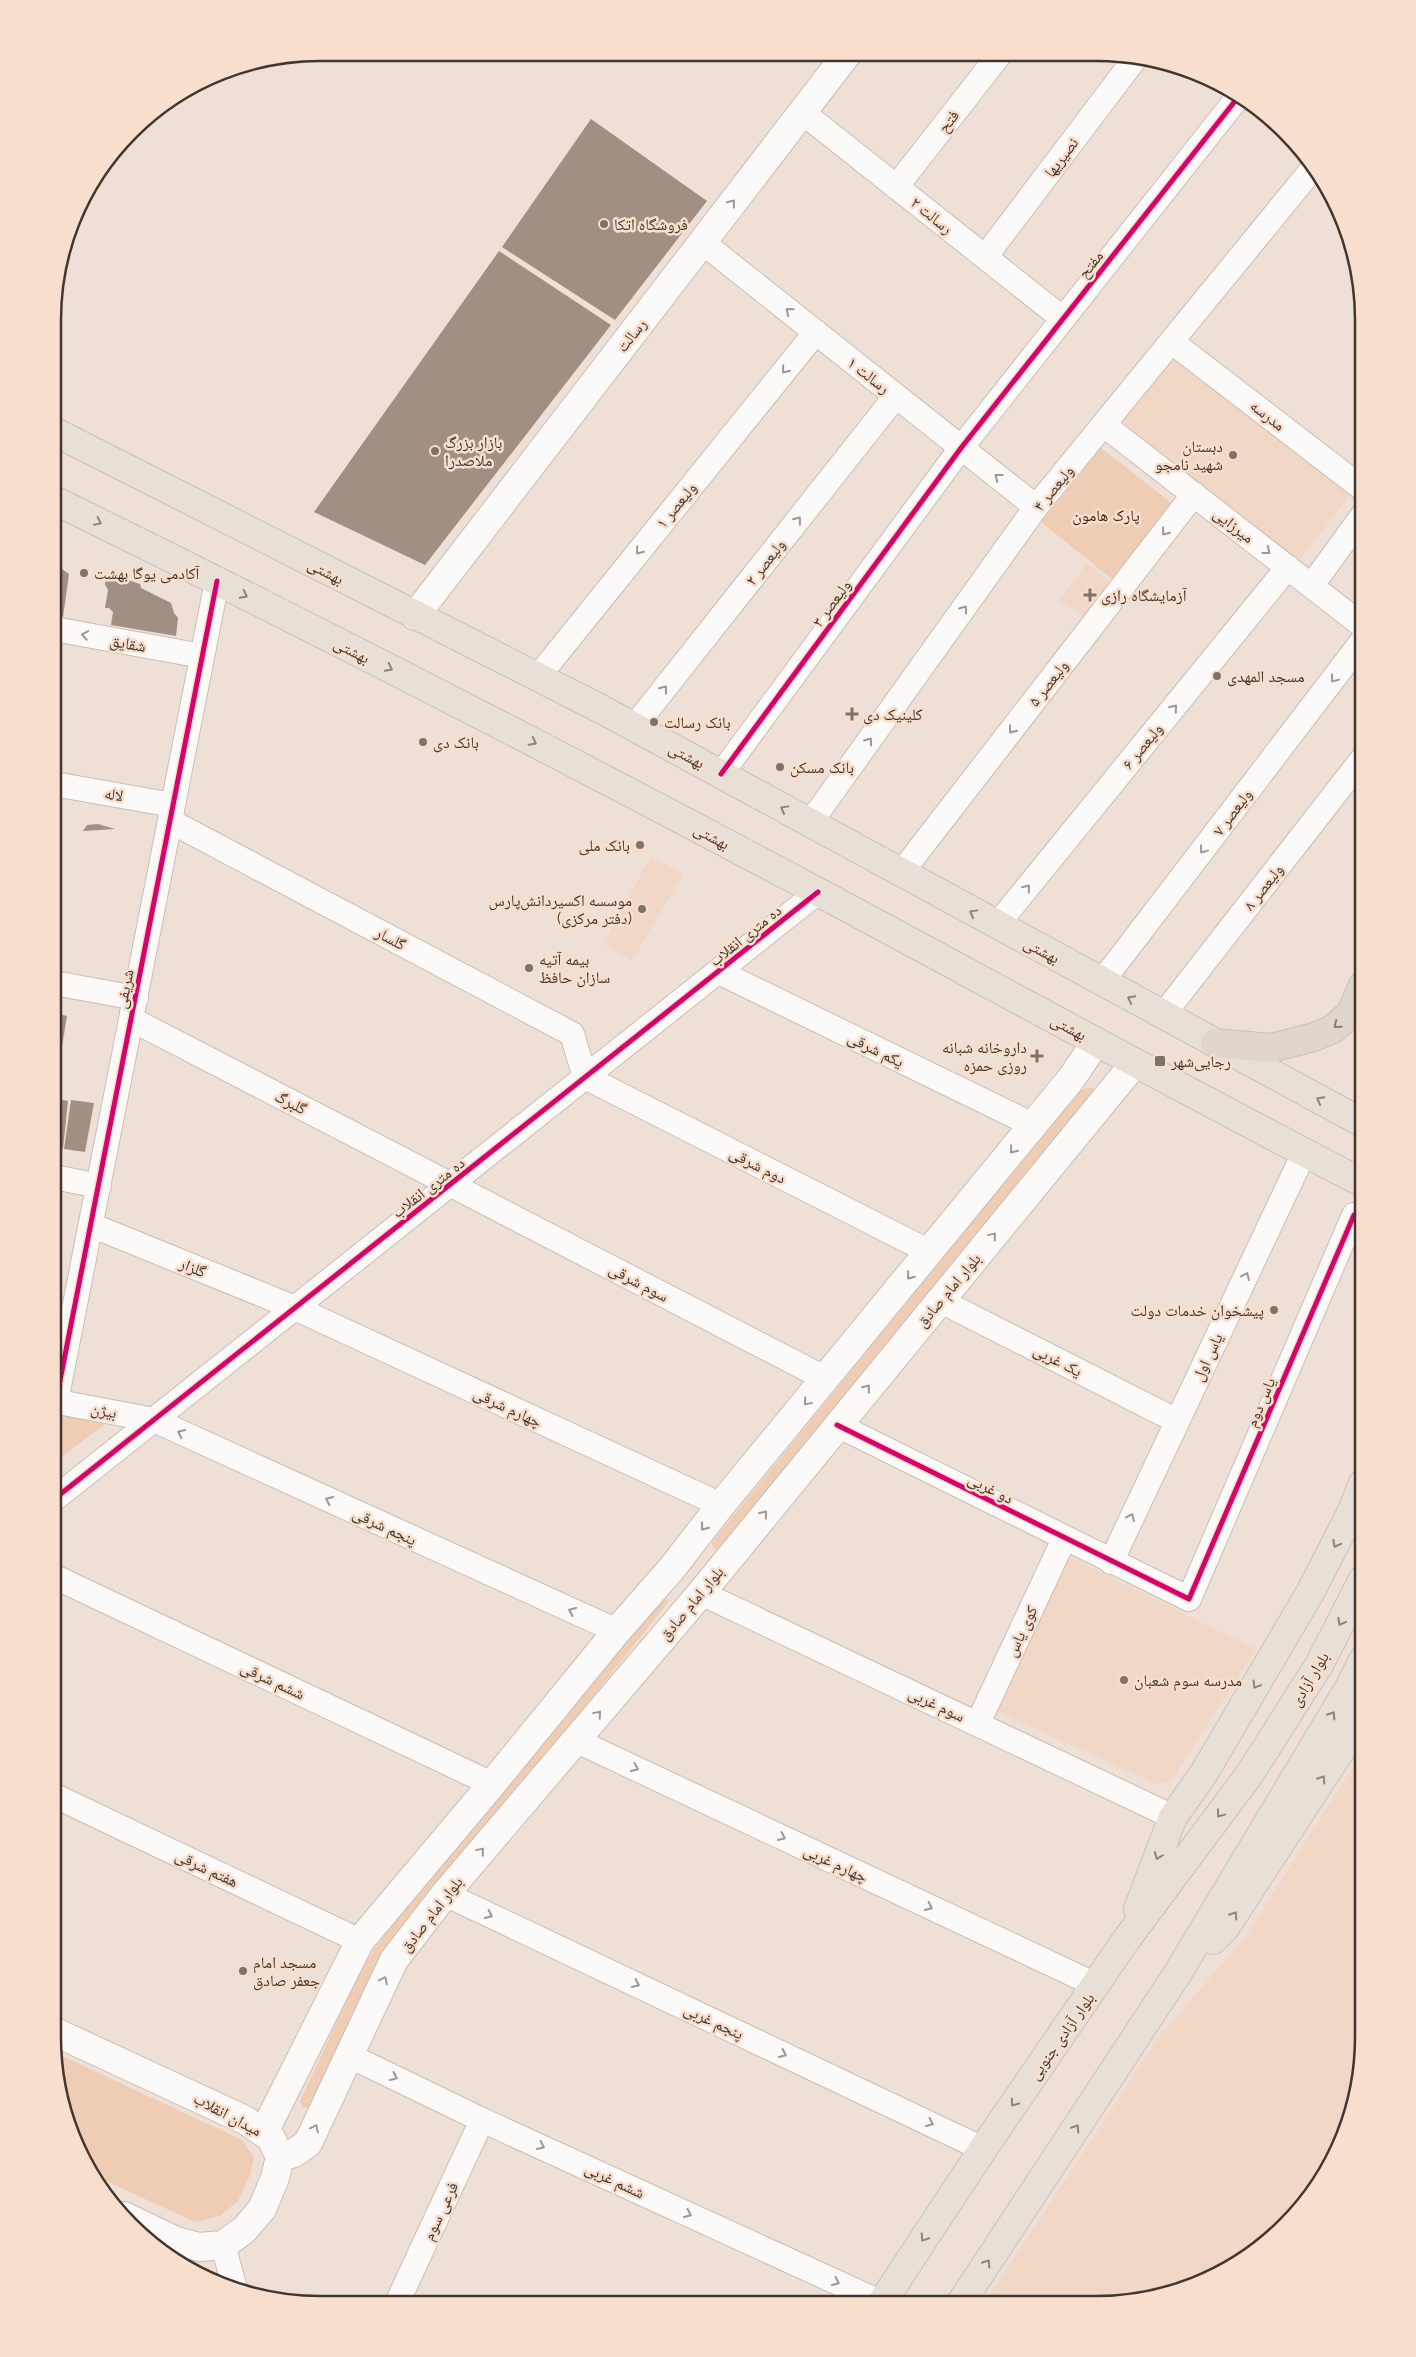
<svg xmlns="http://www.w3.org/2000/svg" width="1416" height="2357" font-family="Raleway,'Noto Naskh Arabic',sans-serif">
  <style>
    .built { fill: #f0d7c6 }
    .green { fill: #efcdb5 }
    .building { fill: #a08f82 }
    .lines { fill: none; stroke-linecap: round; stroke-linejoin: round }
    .minor-casing { stroke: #c9beb6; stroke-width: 26 }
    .tertiary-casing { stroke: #c9beb6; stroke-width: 30 }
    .secondary-casing { stroke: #c9beb6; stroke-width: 30 }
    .primary-casing { stroke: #c8c1bc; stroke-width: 30 }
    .trunk-casing { stroke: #c8c1bc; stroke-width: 30 }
    .minor { stroke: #fcfaf9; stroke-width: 24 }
    .tertiary { stroke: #fcfaf9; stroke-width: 28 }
    .secondary { stroke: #fcfaf9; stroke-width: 28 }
    .primary { stroke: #e8dfd6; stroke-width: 28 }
    .trunk { stroke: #e1d6cb; stroke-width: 28 }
    .cycleway-casing { stroke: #f8decc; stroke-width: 8 }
    .cycleway { stroke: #d6006c; stroke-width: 5 }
    .oneway { stroke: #9e9894 }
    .oneway2 { stroke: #8c837a }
    .oneway3 { stroke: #897f75 }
    .poi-dot { fill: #7e7269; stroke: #f8decc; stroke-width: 2 }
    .labels { text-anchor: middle; stroke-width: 5; stroke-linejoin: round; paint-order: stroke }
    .street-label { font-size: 16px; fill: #41372f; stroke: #f8decc }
    .poi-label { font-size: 16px; fill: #41372f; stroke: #f8decc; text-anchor: start }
    .park-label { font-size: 16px; fill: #3c230f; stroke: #f8decc }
    .rim { fill: none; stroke: #41372f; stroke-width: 2.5 }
  </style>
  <rect width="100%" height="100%" fill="#eee0d6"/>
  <path class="built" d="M1168,349L1351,493L1298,563L1116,417Z
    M1087,564L1120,590L1095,622L1059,600Z
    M651,856L683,874L632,961L603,944Z
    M1069,1557L1256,1649L1172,1780L1156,1784L997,1711Z
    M1363,1751V2055L1349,2123L1308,2200L1259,2249L1198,2284L1096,2304H984L1159,2037L1246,1936Z"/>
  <path class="green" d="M1101,448L1174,505L1112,579L1041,522Z
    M1086,1088H1093L1094,1095L719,1550L712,1546V1542L1079,1090Z
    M53,1408L110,1420L53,1463Z
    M662,1597L669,1601L493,1822L314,2102L309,2108L302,2107L300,2101L357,1979L371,1954L389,1929Z
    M56,2053L242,2140L254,2157L250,2175L238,2201L220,2216L195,2222L93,2175L73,2139Z"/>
  <path class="building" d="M591,119L707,201L615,320L502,247Z
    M499,251L611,325L425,565L314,512Z
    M54,563L69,574L63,617L54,615Z
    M111,572L119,573L122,578L140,584L141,588L171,603L174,613L178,618L176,636L111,625L113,612L109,608H105L108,590L105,584L106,577Z
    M98,824L115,829L83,831L87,825Z
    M54,1013L67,1016L59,1065L54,1064Z
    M54,1098L68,1101L63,1149L54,1147Z
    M71,1100L94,1103L85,1152L64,1149Z"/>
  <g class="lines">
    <defs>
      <path id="minor" d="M802,112L1062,318
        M896,187L1000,54
        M702,242L1036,507
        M985,257L1137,56
        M1172,342L1363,489
        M1104,425L1363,626
        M1312,585L1363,515
        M54,629L202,656
        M537,678L816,332
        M634,727L896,396
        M721,774L961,448L1239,96
        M54,784L173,805
        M170,821L572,1034L585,1077
        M810,823L1036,507L1314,167
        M901,873L1194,494
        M996,926L1288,567
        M719,972L1033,1125
        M54,983L136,998
        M1101,983L1363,640
        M1163,1015L1363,758
        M131,1019L826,1379
        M585,1077L930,1252
        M54,1177L99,1186
        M91,1225L295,1308L721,1505
        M939,1300L1177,1421
        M53,1401L154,1420L617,1631
        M56,1401L217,581
        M837,1425L1189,1599L1354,1215
        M53,1500L818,892
        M1111,1562L1304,1153
        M53,1576L492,1784
        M701,1593L1173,1817
        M978,1723L1064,1539
        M575,1740L1096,1985
        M53,1795L360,1941
        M445,1894L983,2149
        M350,2056L482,2120L882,2303
        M223,2245L235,2289
        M397,2303L482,2120"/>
      <path id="tertiary" d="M415,616L847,54"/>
      <path id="secondary" d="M53,2031L245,2120L271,2138L280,2157L275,2178L262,2209L244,2230L223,2245L199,2247L176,2241L124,2216
        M264,2132L360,1941L492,1784L617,1631L673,1567L721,1505L1033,1125L1071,1079L1096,1042
        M280,2157L294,2153L308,2143L394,1960L445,1894L701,1593L1134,1064"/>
      <path id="primary" d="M55,432L601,709L1363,1123
        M54,500C312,627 567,758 820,893C1001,990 1181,1089 1363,1183
        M1138,1909L1173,1817L1204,1773L1311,1591L1351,1513L1363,1483
        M1213,1940L1225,1928L1363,1716
        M881,2304L983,2149L1126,1940L1249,1775L1319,1665L1363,1579
        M960,2304L1176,1976L1349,1688L1363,1660"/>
      <path id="trunk" d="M1215,1043L1271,1048L1314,1037L1333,1029L1351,1013L1363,985"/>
    </defs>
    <use href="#minor" class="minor-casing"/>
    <use href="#tertiary" class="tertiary-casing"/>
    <use href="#secondary" class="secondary-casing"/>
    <use href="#primary" class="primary-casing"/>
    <use href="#trunk" class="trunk-casing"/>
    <use href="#minor" class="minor"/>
    <use href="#tertiary" class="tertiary"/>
    <use href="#secondary" class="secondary"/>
    <use href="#primary" class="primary"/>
    <use href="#trunk" class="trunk"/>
    <defs>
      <path id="cycleway" d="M721,774L961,448L1239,96
        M56,1401L217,581
        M837,1425L1189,1599L1354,1215
        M53,1500L818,892"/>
    </defs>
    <use href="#cycleway" class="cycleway-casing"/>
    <use href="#cycleway" class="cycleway"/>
  </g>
  <defs><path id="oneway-chevron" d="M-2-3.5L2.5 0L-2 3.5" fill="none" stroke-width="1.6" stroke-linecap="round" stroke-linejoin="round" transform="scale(1.25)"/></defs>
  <g class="oneway">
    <use href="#oneway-chevron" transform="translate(732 203) rotate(-52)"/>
    <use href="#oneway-chevron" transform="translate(789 311) rotate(-141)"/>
    <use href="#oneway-chevron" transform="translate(785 370) rotate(129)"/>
    <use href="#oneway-chevron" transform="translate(998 477) rotate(-142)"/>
    <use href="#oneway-chevron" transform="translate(798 520) rotate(-52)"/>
    <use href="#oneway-chevron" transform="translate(1165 532) rotate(128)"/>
    <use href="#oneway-chevron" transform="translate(639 551) rotate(129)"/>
    <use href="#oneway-chevron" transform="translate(1267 551) rotate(38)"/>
    <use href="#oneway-chevron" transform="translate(964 609) rotate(-54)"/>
    <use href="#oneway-chevron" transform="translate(85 635) rotate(-170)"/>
    <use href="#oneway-chevron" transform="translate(1334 679) rotate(127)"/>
    <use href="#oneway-chevron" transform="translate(664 689) rotate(-52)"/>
    <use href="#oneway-chevron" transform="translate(1174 708) rotate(-51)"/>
    <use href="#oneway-chevron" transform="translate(1012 730) rotate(128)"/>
    <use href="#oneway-chevron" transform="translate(869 741) rotate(-54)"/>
    <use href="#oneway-chevron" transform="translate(1203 850) rotate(127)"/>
    <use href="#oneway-chevron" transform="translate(1027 888) rotate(-51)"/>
    <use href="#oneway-chevron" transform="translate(1013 1150) rotate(129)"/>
    <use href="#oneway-chevron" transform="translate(993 1236) rotate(-50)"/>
    <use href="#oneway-chevron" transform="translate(910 1276) rotate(129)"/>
    <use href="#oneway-chevron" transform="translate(1246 1276) rotate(-65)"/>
    <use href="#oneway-chevron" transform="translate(867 1388) rotate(-51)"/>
    <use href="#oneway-chevron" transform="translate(807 1402) rotate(130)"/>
    <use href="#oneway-chevron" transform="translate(181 1433) rotate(-155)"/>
    <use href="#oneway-chevron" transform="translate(329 1500) rotate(-155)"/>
    <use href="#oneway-chevron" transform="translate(764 1514) rotate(-51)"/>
    <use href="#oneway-chevron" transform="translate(1131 1517) rotate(-65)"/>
    <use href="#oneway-chevron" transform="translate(704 1527) rotate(128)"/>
    <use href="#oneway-chevron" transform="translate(572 1611) rotate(-155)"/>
    <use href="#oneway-chevron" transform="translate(598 1714) rotate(-50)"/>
    <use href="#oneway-chevron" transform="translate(635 1768) rotate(25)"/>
    <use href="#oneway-chevron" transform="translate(782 1837) rotate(25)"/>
    <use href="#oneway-chevron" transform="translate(481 1851) rotate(-50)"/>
    <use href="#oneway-chevron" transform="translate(929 1907) rotate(25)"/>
    <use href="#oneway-chevron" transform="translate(489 1915) rotate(25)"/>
    <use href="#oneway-chevron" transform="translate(384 1980) rotate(-64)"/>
    <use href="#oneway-chevron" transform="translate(636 1984) rotate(25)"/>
    <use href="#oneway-chevron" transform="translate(783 2054) rotate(25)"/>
    <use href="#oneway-chevron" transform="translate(394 2077) rotate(25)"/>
    <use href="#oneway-chevron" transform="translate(930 2123) rotate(25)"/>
    <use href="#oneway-chevron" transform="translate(315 2128) rotate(-64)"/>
    <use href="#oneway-chevron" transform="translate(541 2146) rotate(25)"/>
    <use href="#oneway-chevron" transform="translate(688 2214) rotate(25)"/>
    <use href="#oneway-chevron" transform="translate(836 2282) rotate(25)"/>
  </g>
  <g class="oneway2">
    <use href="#oneway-chevron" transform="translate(98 522) rotate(26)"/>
    <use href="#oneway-chevron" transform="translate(244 595) rotate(27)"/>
    <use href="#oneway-chevron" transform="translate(389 668) rotate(27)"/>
    <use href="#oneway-chevron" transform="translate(533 742) rotate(28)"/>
    <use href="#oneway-chevron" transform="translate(784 809) rotate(-151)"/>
    <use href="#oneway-chevron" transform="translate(973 913) rotate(-151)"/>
    <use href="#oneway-chevron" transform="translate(1131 999) rotate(-152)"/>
    <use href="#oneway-chevron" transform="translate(1320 1100) rotate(-152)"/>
    <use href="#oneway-chevron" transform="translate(1336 1544) rotate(118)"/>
    <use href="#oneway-chevron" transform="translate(1341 1622) rotate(118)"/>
    <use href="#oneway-chevron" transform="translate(1256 1685) rotate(121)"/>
    <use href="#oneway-chevron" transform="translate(1332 1715) rotate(-58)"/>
    <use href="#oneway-chevron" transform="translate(1322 1779) rotate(-57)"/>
    <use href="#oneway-chevron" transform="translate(1220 1814) rotate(127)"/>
    <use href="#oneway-chevron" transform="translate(1158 1856) rotate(111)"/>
    <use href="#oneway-chevron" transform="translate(1234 1915) rotate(-57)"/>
    <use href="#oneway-chevron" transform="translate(1014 2103) rotate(125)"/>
    <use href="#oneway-chevron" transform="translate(1076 2128) rotate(-57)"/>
    <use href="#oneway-chevron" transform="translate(924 2238) rotate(123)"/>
    <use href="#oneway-chevron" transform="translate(987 2263) rotate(-57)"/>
  </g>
  <use class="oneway3" href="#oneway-chevron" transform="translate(1337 1025) rotate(141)"/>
  <g class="poi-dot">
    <circle cx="604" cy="224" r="5"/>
    <circle cx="435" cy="451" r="5"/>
    <circle cx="1233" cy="455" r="5"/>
    <circle cx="84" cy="573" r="5"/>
    <path d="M1087.5 587.5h5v5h5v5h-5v5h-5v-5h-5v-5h5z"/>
    <circle cx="1217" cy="676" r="5"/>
    <path d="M849.5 706.5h5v5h5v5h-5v5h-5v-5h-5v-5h5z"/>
    <circle cx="654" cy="722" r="5"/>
    <circle cx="423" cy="742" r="5"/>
    <circle cx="780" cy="767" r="5"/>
    <circle cx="640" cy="845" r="5"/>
    <circle cx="642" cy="909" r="5"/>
    <circle cx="529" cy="968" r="5"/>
    <path d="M1034.5 1048.5h5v5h5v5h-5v5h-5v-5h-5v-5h5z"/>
    <rect x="1154" y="1055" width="12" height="12" rx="2.5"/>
    <circle cx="1274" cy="1310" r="5"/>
    <circle cx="1124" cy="1680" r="5"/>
    <circle cx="243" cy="1971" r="5"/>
  </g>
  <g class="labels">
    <g class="street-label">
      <text transform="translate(948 121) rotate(-52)" y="6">فتح</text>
      <text transform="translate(1061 157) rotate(-53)" y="6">نصیریها</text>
      <text transform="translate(932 215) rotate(39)" y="6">رسالت ۲</text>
      <text transform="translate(1090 264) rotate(-51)" y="6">مفتح</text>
      <text transform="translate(631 335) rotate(-52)" y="6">رسالت</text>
      <text transform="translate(869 375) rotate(38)" y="6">رسالت ۱</text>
      <text transform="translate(1268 415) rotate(38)" y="6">مدرسه</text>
      <text transform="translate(1053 488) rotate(-51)" y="6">ولیعصر ۴</text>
      <text transform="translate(676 505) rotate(-51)" y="6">ولیعصر ۱</text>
      <text transform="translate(1234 525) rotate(38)" y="6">میرزایی</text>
      <text transform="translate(765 562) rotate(-52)" y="6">ولیعصر ۲</text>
      <text transform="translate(326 571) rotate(27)" y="6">بهشتی</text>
      <text transform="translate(831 603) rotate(-54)" y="6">ولیعصر ۳</text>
      <text transform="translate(128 643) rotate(10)" y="6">شقایق</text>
      <text transform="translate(352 650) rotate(27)" y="6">بهشتى</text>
      <text transform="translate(1048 683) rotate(-52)" y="6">ولیعصر ۵</text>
      <text transform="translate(1142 746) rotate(-51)" y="6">ولیعصر ۶</text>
      <text transform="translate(687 755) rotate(28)" y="6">بهشتی</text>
      <text transform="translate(114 794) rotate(10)" y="6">لاله</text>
      <text transform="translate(1232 812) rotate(-53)" y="6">ولیعصر ۷</text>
      <text transform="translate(712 836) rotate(28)" y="6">بهشتى</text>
      <text transform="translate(1263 887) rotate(-52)" y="6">ولیعصر ۸</text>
      <text transform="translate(745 935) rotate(-39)" y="6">ده متری انقلاب</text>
      <text transform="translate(391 938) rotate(28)" y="6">گلسار</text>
      <text transform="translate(1042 950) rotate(28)" y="6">بهشتی</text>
      <text transform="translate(124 989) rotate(-79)" y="6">شریفی</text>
      <text transform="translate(1069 1027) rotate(28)" y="6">بهشتى</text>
      <text transform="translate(876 1049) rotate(26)" y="6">یکم شرقی</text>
      <text transform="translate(291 1102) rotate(27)" y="6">گلبرگ</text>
      <text transform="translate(758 1165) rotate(27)" y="6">دوم شرقی</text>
      <text transform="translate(428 1187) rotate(-38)" y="6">ده متری انقلاب</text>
      <text transform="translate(193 1267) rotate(22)" y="6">گلزار</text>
      <text transform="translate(639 1282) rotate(28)" y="6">سوم شرقی</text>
      <text transform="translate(948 1290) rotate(-50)" y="6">بلوار امام صادق</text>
      <text transform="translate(1207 1357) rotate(-65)" y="6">یاس اول</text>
      <text transform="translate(1058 1360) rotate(27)" y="6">یک غربی</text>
      <text transform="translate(1260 1402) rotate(-67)" y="6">یاس دوم</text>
      <text transform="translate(508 1407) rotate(25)" y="6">چهارم شرقی</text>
      <text transform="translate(104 1410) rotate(11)" y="6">بیژن</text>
      <text transform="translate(991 1488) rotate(27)" y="6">دو غربی</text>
      <text transform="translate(385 1526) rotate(25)" y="6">پنجم شرقی</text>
      <text transform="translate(691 1603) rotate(-50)" y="6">بلوار امام صادق</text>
      <text transform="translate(1021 1631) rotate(-65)" y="6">کوی یاس</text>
      <text transform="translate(1309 1679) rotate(-59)" y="6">بلوار آزادی</text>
      <text transform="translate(273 1680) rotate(25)" y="6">ششم شرقی</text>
      <text transform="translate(937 1704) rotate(25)" y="6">سوم غربی</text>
      <text transform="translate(836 1863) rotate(25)" y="6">چهارم غربی</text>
      <text transform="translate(207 1868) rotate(25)" y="6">هفتم شرقی</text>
      <text transform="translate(431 1914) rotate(-52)" y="6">بلوار امام صادق</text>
      <text transform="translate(714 2021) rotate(25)" y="6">پنجم غربی</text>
      <text transform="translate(1061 2036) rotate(-55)" y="6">بلوار آزادی جنوبی</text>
      <text transform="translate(228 2114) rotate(28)" y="6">میدان انقلاب</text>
      <text transform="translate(615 2180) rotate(25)" y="6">ششم غربی</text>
      <text transform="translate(440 2211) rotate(-65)" y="6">فرعی سوم</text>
    </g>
    <g class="poi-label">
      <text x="614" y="230">فروشگاه اتکا</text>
      <text x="445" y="448">بازار بزرگ<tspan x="445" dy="18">ملاصدرا</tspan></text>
      <text x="1223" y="452" text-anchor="end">دبستان<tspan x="1223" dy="18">شهید نامجو</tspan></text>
      <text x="94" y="579">آکادمی یوگا بهشت</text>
      <text x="1101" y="601">آزمایشگاه رازی</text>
      <text x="1227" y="682">مسجد المهدی</text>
      <text x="863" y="720">کلینیک دی</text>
      <text x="664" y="728">بانک رسالت</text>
      <text x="433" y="748">بانک دی</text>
      <text x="790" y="773">بانک مسکن</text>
      <text x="630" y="851" text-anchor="end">بانک ملی</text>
      <text x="632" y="906" text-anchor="end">موسسه اکسیردانش‌پارس<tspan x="632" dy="18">(دفتر مرکزی)</tspan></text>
      <text x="539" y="965">بیمه آتیه<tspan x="539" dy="18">سازان حافظ</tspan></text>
      <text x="1027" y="1053" text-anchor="end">داروخانه شبانه<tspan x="1027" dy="18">روزی حمزه</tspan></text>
      <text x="1171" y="1067">رجایی‌شهر</text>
      <text x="1264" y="1316" text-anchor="end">پیشخوان خدمات دولت</text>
      <text x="1134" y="1686">مدرسه سوم شعبان</text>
      <text x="253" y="1968">مسجد امام<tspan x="253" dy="18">جعفر صادق</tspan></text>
    </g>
    <g class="park-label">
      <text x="1106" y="521">پارک هامون</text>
    </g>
  </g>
  <path d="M0 0H1416V2357H0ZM320 61H1096A259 259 0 0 1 1355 320V2037A259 259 0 0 1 1096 2296H320A259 259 0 0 1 61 2037V320A259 259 0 0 1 320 61Z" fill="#f8decc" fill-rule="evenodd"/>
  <path class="rim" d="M320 61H1096A259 259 0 0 1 1355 320V2037A259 259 0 0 1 1096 2296H320A259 259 0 0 1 61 2037V320A259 259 0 0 1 320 61Z"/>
</svg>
